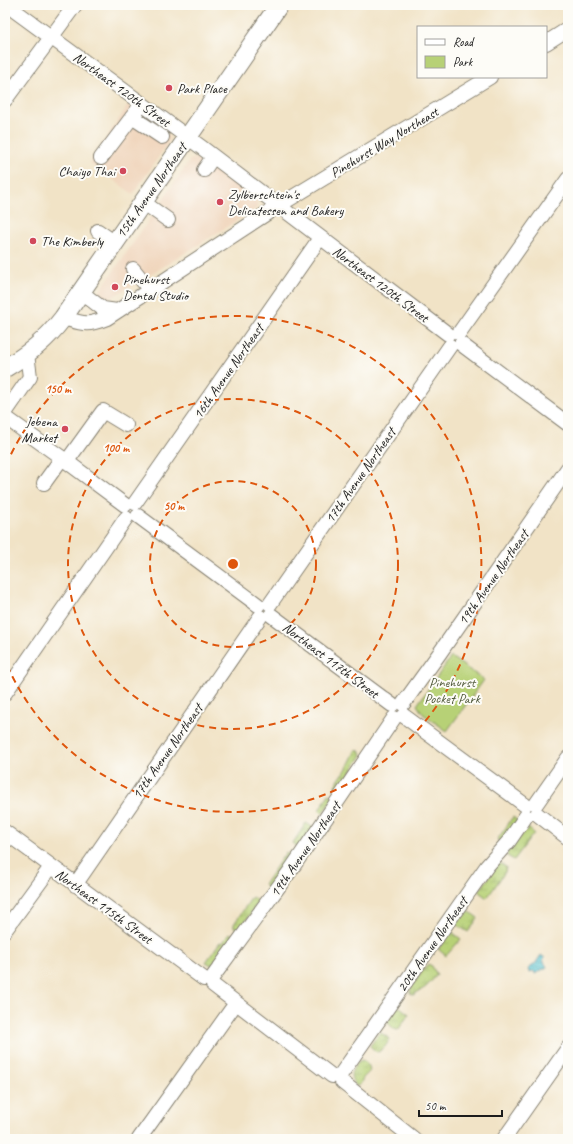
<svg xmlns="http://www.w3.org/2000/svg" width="573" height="1144" font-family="Caveat,sans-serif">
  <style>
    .built { fill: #f0d5bc }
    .wetland { fill: url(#wetland-marsh); stroke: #6a7649 }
    .park { fill: #b7d176; stroke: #6a7649 }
    .water { fill: url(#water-rules); stroke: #386e75 }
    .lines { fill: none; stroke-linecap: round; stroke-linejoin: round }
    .minor-casing { stroke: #868071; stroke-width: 16 }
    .major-casing { stroke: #868071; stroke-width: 20 }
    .minor { stroke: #fff; stroke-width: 14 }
    .major { stroke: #fff; stroke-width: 18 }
    .ring { fill: none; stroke: #de560d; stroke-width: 2; stroke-dasharray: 7 5 }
    .poi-dot { fill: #d1495b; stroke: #fdfcf7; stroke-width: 1.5 }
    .labels { text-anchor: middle; stroke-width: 4; stroke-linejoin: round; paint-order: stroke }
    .poi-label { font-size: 14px; fill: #1c1c1c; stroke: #fdfcf7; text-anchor: start }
    .street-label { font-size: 14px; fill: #1c1c1c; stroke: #fdfcf7 }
    .park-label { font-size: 14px; fill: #525b3c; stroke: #fdfcf7 }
    .centre { fill: #de560d; stroke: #fdfcf7; stroke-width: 2 }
    .ring-label { font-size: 12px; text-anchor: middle; font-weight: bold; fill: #de560d; stroke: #fdfcf7; stroke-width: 4; stroke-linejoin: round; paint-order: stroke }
  </style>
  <defs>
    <pattern id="wetland-marsh" width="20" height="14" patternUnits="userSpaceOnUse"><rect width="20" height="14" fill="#b7d176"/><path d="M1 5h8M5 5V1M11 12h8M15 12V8" fill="none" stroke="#9db366"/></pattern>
    <pattern id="water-rules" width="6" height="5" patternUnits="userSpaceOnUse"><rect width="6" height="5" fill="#54c1ce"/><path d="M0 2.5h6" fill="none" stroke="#49a5b0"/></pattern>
  </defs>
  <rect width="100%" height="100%" fill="#fdfcf7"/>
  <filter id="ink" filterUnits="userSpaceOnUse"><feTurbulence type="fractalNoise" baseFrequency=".025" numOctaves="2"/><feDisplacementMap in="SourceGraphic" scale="8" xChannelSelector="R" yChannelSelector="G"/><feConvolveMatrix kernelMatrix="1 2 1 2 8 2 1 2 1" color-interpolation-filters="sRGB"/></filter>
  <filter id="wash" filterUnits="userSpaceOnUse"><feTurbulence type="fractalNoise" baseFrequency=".012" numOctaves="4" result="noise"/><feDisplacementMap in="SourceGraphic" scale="16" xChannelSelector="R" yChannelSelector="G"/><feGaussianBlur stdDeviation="0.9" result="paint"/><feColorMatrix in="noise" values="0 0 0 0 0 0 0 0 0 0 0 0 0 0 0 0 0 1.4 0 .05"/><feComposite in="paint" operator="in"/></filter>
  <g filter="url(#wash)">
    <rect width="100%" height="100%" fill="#f1e3c6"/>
    <path class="built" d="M128,105L168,134L170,140L133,194L90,163Z
      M199,157L257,199V208L142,280L112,297L101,300L96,297L190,160Z"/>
    <path class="wetland" d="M356,749L361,752L362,755L339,790L335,785L347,768Z
      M329,794L334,798L322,813L319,810Z
      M513,817L518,821L503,844L497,840Z
      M306,823L314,828L300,849L293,843Z
      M528,828L534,833L514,860L507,856V853Z
      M286,852L295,857L270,890L264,885Z
      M499,863L506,867L505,872L487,898L479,892V891Z
      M252,897L259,902L239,930L234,927V924Z
      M467,910L478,918L468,932L457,925V923Z
      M450,932H452L461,939L446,956L439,950V948Z
      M230,933L235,937L215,967L206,962L220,942L222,943Z
      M428,964L432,966L437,975L426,987L413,995L410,993L411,987Z
      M397,1007H400L409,1014L398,1030L394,1029L388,1023V1020Z
      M381,1033L390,1039C387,1044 384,1049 378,1052L375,1051L370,1046L379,1034Z
      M363,1060L369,1066L370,1071L363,1078L360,1085L356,1086C347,1075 352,1070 359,1061Z"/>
    <path class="park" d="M451,657L484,680L447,731L423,714L417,705Z"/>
    <path class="water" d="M541,955L545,958L543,960L547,967L535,974L534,971L529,972L528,969L535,964Z"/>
  </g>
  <g filter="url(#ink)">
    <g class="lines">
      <defs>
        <path id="minor" d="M7,5L201,147L448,334
          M546,43L568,29
          M5,100L75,5
          M132,117L162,137
          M101,158L142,104
          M204,170L213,157
          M143,202L168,220
          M98,231L115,243
          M133,269L150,290
          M81,292L103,309L117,311
          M63,318C84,324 87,326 107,318L278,206L490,77
          M459,333L568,179
          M461,344L568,424
          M5,413L30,377L27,354
          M5,417L62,458L125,505
          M67,461L103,411L126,425
          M44,483L62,458
          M135,503L320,238
          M138,516L258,605
          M270,604L450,346
          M271,615L392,705
          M5,693L126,518
          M403,704L439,654L568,468
          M404,716L525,805
          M536,804L568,758
          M537,814L568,838
          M5,832L204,979
          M75,885L260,617
          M5,930L51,867
          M212,978L290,871L394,718
          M213,985L332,1076
          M341,1074L487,866L509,841L526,816
          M342,1082L414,1139
          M139,1139L236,1003
          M504,1139L568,1048"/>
        <path id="major" d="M5,368C29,354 46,340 63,318L279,5"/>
      </defs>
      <use href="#minor" class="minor-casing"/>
      <use href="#major" class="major-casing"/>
      <use href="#minor" class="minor"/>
      <use href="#major" class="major"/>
    </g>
  </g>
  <g class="ring">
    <circle cx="233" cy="564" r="83"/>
    <circle cx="233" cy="564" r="165"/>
    <path d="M6 465A248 248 0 1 1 6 663"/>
  </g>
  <g class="poi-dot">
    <circle cx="169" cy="88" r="4"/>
    <circle cx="123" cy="171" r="4"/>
    <circle cx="220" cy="202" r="4"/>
    <circle cx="33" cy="241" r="4"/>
    <circle cx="115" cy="287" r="4"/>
    <circle cx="65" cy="429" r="4"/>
  </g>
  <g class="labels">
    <g class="poi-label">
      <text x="177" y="93">Park Place</text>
      <text x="115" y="176" text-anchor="end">Chaiyo Thai</text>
      <text x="228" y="199">Zylberschtein's<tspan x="228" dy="16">Delicatessen and Bakery</tspan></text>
      <text x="41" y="246">The Kimberly</text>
      <text x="123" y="284">Pinehurst<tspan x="123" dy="16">Dental Studio</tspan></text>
      <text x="57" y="426" text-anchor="end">Jebena<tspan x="57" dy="16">Market</tspan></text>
    </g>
    <g class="street-label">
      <text transform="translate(122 89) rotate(36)" y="5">Northeast 120th Street</text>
      <text transform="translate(384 142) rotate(-31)" y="5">Pinehurst Way Northeast</text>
      <text transform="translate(151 190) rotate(-55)" y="5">15th Avenue Northeast</text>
      <text transform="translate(381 284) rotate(37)" y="5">Northeast 120th Street</text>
      <text transform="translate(228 371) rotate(-55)" y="5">16th Avenue Northeast</text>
      <text transform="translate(360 475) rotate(-55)" y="5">17th Avenue Northeast</text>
      <text transform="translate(493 577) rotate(-55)" y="5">19th Avenue Northeast</text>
      <text transform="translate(331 660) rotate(37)" y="5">Northeast 117th Street</text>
      <text transform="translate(167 751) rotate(-55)" y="5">17th Avenue Northeast</text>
      <text transform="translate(305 849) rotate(-55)" y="5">19th Avenue Northeast</text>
      <text transform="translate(104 906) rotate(36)" y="5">Northeast 115th Street</text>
      <text transform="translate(432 944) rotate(-55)" y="5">20th Avenue Northeast</text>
    </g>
    <g class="park-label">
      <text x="452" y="687">Pinehurst<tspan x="452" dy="16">Pocket Park</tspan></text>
    </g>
  </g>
  <circle cx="233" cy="564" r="6" class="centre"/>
  <g class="ring-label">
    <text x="58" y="393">150 m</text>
    <text x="116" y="452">100 m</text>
    <text x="174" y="510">50 m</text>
  </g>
  <rect width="573" height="1144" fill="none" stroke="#fdfcf7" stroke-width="20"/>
  <rect x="417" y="26" width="130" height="52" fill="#fdfcf7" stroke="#a3a29f"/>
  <rect x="425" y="39" width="20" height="6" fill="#ffffff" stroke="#a3a29f"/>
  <text x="453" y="46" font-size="12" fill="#1c1c1c">Road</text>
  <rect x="425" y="56" width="20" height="12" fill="#b7d176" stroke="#a3a29f"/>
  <text x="453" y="66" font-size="12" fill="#1c1c1c">Park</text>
  <path d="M419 1110v6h83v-6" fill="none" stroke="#1c1c1c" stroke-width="2"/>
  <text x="425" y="1110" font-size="12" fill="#1c1c1c" stroke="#fdfcf7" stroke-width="3" paint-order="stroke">50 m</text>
</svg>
